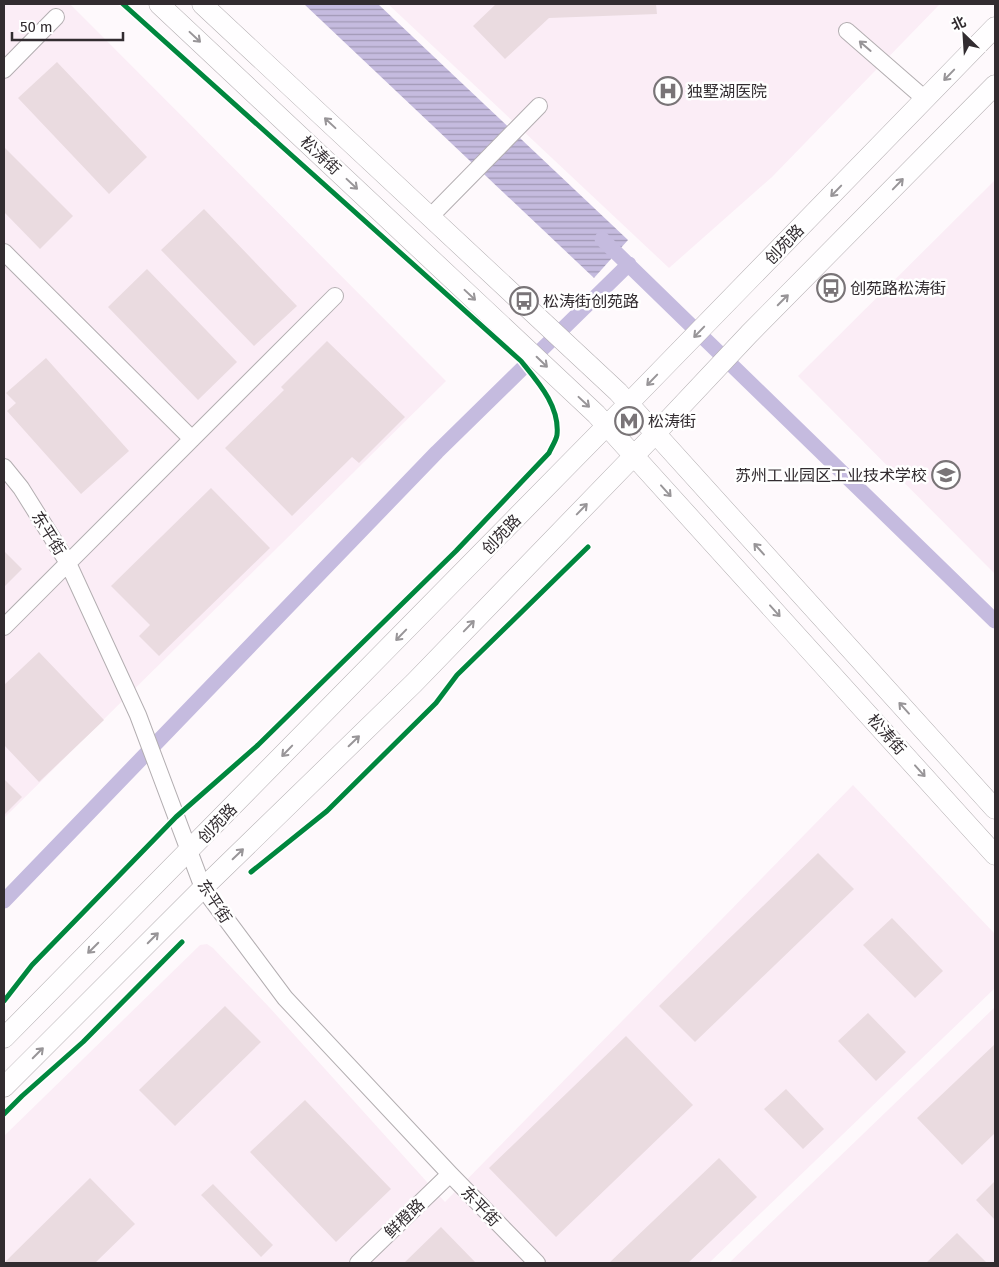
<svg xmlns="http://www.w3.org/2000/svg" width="999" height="1267" font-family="'Fira Sans','Noto Sans SC',sans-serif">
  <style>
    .built { fill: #fbedf6 }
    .water { fill: url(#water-rules) }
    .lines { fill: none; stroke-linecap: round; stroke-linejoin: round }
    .canal { stroke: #c5bbdf; stroke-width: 15 }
    .building { fill: #eadbe0 }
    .minor-casing { stroke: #b3aeb1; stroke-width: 18 }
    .major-casing { stroke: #b3aeb1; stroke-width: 21 }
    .minor { stroke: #fffeff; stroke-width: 16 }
    .major { stroke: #fffeff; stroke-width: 20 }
    .cycleway-casing { stroke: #fff; stroke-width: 8 }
    .cycleway { stroke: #00873e; stroke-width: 5 }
    .oneway { stroke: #989598 }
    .labels { text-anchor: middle; stroke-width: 5; stroke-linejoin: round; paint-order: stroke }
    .poi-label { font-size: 16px; fill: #322c30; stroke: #fff; text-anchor: start }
    .street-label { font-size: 16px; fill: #322c30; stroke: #fff }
  </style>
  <defs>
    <pattern id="water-rules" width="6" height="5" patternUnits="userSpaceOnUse" patternTransform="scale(1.25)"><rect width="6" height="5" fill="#c5bbdf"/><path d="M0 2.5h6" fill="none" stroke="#a198b5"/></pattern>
  </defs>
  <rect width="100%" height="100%" fill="#fef9fc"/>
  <path class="built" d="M4,4H70L446,381L4,818Z
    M388,4H940L772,177L669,268Z
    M995,180V574L798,376Z
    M853,785L995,934V988L709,1263H4V1136L200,945L207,944L213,948L270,1008L445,1202Z
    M995,1007V1263H729Z"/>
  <path class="water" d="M304,4H378L628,240L594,278Z"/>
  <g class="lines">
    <path class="canal" d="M602,239L995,621
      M4,901L437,452L629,264"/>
  </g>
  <path class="building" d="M496,4H656L657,14L549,18L505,59L473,26Z
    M57,62L147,157L109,194L18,98Z
    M4,147L73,216L40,249L4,212Z
    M204,209L297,306L254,346L161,250Z
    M147,269L237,362L198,400L108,307Z
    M327,341L405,417L359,463L352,457L292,516L225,448L284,390L281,387Z
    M46,358L129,451L81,494L7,411L16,403L6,393Z
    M211,488L270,548L159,656L139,636L150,625L111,586Z
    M4,551L22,569L4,587Z
    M39,652L104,720L39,782L4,745V685Z
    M4,779L22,797L4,815Z
    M818,853L854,889L695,1042L659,1006Z
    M892,918L943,971L915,998L863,945Z
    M225,1006L261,1042L175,1126L139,1090Z
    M868,1013L906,1052L876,1081L838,1041Z
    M626,1036L693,1105L556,1237L489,1168Z
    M995,1044V1133L962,1165L917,1118Z
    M786,1089L824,1129L803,1149L764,1109Z
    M305,1100L391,1189L336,1242L250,1152Z
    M719,1158L757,1197L688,1263H609Z
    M90,1178L135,1224L95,1263H4Z
    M995,1181V1220L976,1200Z
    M213,1184L273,1245L261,1257L201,1195Z
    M441,1227L476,1263H404Z
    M957,1233L987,1263H926Z"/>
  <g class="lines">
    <defs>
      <path id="minor" d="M847,31L925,99
        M4,70L56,17
        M430,217L539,106
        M4,252L192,439
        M4,467L21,488L68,563L138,715L203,888L285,998L450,1174L537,1263
        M4,627L335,296
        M358,1263L450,1174"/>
      <path id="major" d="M159,4L596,414L995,855
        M202,4L618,392L995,809
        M4,1038L628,404L995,27
        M4,1087L203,888L414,683L655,434L749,334L995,85"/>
    </defs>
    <use href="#minor" class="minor-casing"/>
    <use href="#major" class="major-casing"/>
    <use href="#minor" class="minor"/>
    <use href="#major" class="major"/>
    <defs>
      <path id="cycleway" d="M251,872L327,811L436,703L457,675L588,547
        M4,1001L32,965L176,817L258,745L456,551L549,453C551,448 556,441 557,435C560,406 538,382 521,361L123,4
        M4,1114L22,1096L83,1042L182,942"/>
    </defs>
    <use href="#cycleway" class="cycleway-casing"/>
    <use href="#cycleway" class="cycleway"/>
  </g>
  <defs><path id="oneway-shaft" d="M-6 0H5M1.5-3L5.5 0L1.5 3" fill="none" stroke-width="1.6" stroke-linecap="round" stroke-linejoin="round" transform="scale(1.25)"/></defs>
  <g class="oneway">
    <use href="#oneway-shaft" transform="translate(195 37) rotate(43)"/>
    <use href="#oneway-shaft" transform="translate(865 46) rotate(-139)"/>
    <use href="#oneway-shaft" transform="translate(949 75) rotate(134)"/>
    <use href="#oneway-shaft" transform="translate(330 123) rotate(-137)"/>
    <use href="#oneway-shaft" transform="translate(352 184) rotate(43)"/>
    <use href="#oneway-shaft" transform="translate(898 184) rotate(-46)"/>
    <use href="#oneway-shaft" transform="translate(836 191) rotate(134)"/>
    <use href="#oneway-shaft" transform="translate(470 295) rotate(43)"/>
    <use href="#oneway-shaft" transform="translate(783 300) rotate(-45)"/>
    <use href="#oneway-shaft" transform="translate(699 332) rotate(134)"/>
    <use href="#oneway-shaft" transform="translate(542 362) rotate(44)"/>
    <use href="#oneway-shaft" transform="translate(652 380) rotate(134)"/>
    <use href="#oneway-shaft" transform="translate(584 402) rotate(43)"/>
    <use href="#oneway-shaft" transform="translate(666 491) rotate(48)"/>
    <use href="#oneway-shaft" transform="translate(582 509) rotate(-46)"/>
    <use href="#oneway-shaft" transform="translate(759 549) rotate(-132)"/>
    <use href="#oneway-shaft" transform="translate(775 611) rotate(48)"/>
    <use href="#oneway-shaft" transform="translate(469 626) rotate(-46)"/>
    <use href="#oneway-shaft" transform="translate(401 635) rotate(134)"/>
    <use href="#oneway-shaft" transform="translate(904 708) rotate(-132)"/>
    <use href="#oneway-shaft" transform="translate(354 741) rotate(-44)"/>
    <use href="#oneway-shaft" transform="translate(287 751) rotate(134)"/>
    <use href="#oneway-shaft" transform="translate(920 771) rotate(48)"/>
    <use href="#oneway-shaft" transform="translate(238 854) rotate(-44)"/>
    <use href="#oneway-shaft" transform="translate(153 938) rotate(-45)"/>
    <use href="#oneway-shaft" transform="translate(93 948) rotate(135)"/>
    <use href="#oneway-shaft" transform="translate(38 1053) rotate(-45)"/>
  </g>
  <defs>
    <symbol id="hospital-ring" viewBox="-11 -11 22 22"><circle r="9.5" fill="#fff" stroke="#797477" stroke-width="1.5"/><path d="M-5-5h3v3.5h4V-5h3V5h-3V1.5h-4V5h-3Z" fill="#797477"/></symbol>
    <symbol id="bus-ring" viewBox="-11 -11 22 22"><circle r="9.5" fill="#fff" stroke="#797477" stroke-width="1.5"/><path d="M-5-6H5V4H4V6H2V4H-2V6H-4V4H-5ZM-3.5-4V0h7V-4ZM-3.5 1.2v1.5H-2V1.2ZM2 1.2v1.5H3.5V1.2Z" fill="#797477"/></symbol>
    <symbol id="metro-ring" viewBox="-11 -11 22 22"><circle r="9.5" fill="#fff" stroke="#797477" stroke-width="1.5"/><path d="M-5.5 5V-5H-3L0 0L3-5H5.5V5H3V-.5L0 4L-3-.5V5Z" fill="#797477"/></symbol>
    <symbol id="school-ring" viewBox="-11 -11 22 22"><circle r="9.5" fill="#fff" stroke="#797477" stroke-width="1.5"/><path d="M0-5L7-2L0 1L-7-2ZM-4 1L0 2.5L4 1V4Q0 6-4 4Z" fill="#797477"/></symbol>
  </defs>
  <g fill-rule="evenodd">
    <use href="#hospital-ring" x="652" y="75" width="32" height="32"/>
    <use href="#bus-ring" x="815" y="272" width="32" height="32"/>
    <use href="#bus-ring" x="508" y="285" width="32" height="32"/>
    <use href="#metro-ring" x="613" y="405" width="32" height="32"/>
    <use href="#school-ring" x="930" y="459" width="32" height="32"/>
  </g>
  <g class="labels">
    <g class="poi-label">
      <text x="687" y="97">独墅湖医院</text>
      <text x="850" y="294">创苑路松涛街</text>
      <text x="543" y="307">松涛街创苑路</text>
      <text x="648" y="427">松涛街</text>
      <text x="927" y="481" text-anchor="end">苏州工业园区工业技术学校</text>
    </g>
    <g class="street-label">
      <text transform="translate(321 155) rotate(43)" y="6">松涛街</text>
      <text transform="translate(784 244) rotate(-46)" y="6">创苑路</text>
      <text transform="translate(49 533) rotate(58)" y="6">东平街</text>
      <text transform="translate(501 534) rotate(-46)" y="6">创苑路</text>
      <text transform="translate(887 734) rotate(48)" y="6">松涛街</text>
      <text transform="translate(217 823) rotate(-46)" y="6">创苑路</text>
      <text transform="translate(215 901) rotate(57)" y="6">东平街</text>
      <text transform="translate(481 1206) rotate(46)" y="6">东平街</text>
      <text transform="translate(404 1218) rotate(-44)" y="6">鲜橙路</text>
    </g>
  </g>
  <rect width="999" height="1267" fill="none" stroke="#322c30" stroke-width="10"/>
  <g transform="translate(964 35) rotate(335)" stroke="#ffffff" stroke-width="4" paint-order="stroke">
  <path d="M0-4L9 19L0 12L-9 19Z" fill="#322c30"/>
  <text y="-8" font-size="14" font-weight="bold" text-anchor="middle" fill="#322c30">北</text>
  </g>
  <path d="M12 32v8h111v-8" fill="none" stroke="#322c30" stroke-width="2.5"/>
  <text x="20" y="32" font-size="15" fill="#322c30" stroke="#ffffff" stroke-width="4" paint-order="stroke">50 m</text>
</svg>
